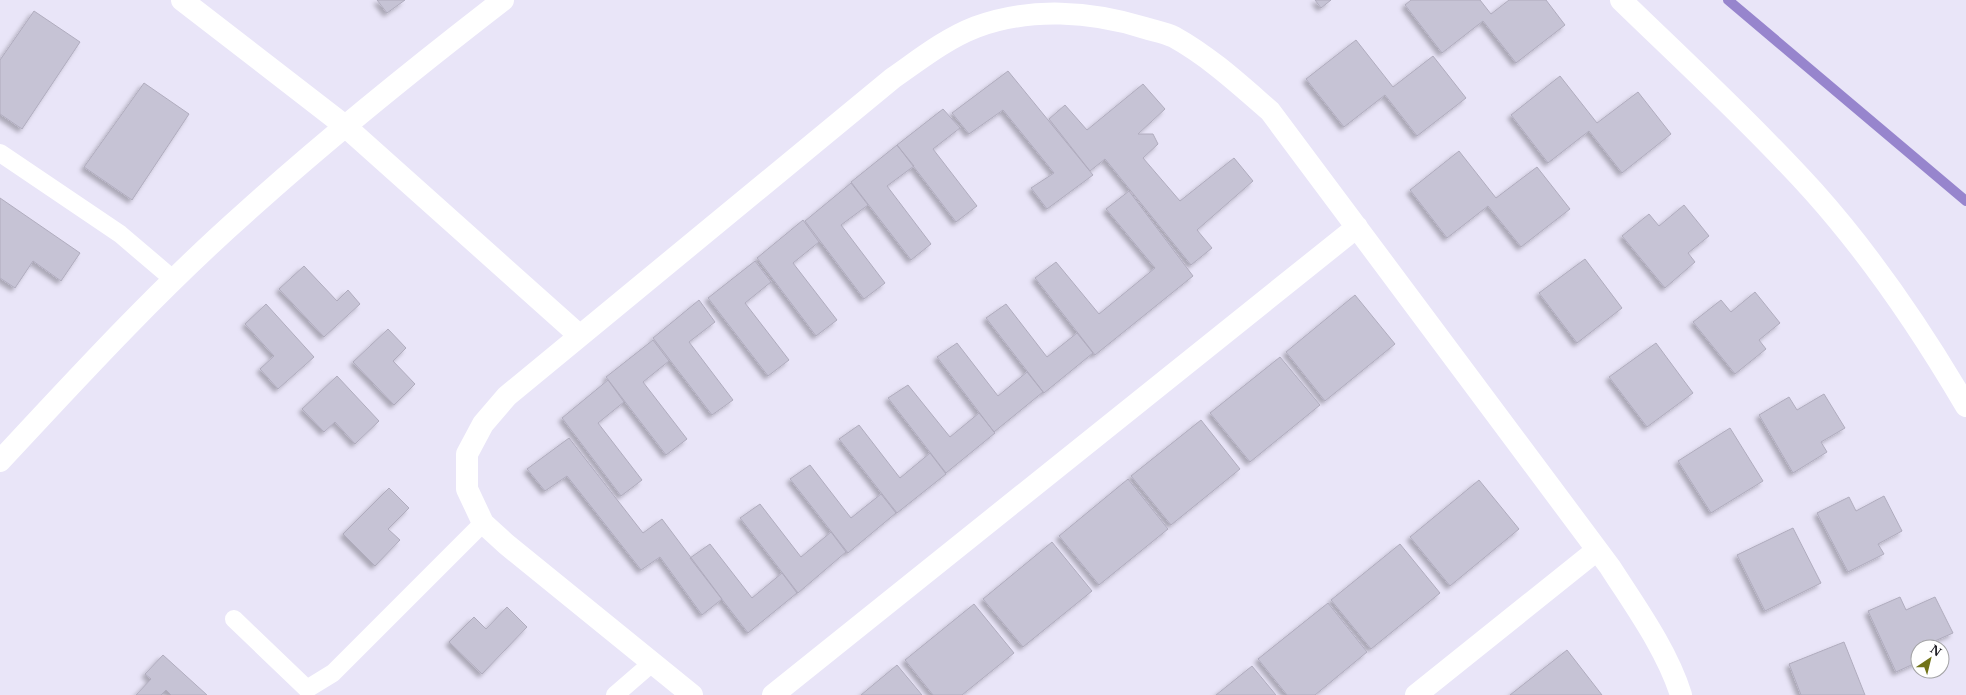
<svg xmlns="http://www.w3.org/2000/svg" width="1966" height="695" font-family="'Libre Baskerville',serif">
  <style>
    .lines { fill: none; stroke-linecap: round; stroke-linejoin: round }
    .stream { stroke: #9785cd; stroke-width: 10 }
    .building { fill: #c6c3d5; stroke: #b0acbe; filter: url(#shadow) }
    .lane { stroke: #fff; stroke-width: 18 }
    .street { stroke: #fff; stroke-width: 22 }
    .secondary { stroke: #fff; stroke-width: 22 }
  </style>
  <defs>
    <filter id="shadow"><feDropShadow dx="-3.5" dy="3.5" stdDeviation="2" flood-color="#0004"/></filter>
  </defs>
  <rect width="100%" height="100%" fill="#e9e5f8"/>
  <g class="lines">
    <path class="stream" d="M1728,0L1966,201"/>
  </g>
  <path class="building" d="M377,0H405L387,13Z
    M1315,0H1331L1321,8Z
    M1411,0H1480L1491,14L1509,0H1546L1565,25L1516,63L1483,21L1442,53L1405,5Z
    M34,11L80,42L22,129L0,114V60Z
    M1356,40L1393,87L1433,56L1466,98L1417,136L1385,95L1344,127L1306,79Z
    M1008,71L1093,175L1047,209L1031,188L1054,173L1003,110L969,134L952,113Z
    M1560,76L1597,123L1638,92L1671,134L1622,173L1589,131L1548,163L1511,115Z
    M144,83L189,114L132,200L84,167Z
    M1143,84L1165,109L1138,134H1153L1158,144L1143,158L1180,201L1234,158L1253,181L1197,230L1212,248L1191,265L1105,159L1090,171L1049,119L1065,105L1087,130Z
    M943,109L960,128L933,149L977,206L956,222L897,145Z
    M897,145L914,166L887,186L931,244L911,260L851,182Z
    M1459,151L1496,198L1537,167L1570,209L1521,247L1488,206L1447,238L1410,190Z
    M851,183L868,205L841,225L885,283L864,299L805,221Z
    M1129,191L1193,276L1095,355L1035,278L1056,262L1099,314L1155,268L1106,209Z
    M0,198L80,253L61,281L33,261L15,288L0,278Z
    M1684,205L1709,236L1688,253L1695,262L1665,288L1622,236L1649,214L1659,226Z
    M803,220L819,242L793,263L837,320L816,336L757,258Z
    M1585,259L1622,308L1577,343L1539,293Z
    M755,261L771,282L745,303L789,360L768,376L708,298Z
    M304,266L337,301L348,290L360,304L324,337L279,289Z
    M1755,292L1780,323L1759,340L1766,349L1735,374L1693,322L1721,300L1731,312Z
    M1355,295L1395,344L1325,401L1286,352Z
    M699,300L715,322L689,342L733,400L712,415L653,338Z
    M266,304L314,357L278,389L260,369L274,356L245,324Z
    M1006,304L1047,357L1077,333L1093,353L1044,393L986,318Z
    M388,329L406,348L393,361L415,384L394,405L353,362Z
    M653,340L669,361L643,382L687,439L666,455L606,377Z
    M957,343L998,396L1027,372L1043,392L994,432L937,357Z
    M1656,343L1693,393L1647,427L1609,377Z
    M1280,357L1320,405L1250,462L1210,413Z
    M337,376L379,421L355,444L335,422L324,432L302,409Z
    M608,380L624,402L598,423L642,480L621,496L562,418Z
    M908,385L950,437L979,413L995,433L946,473L888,398Z
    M1824,394L1845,428L1821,442L1827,452L1793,473L1759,415L1789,397L1797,410Z
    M1201,420L1240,469L1171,525L1131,476Z
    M859,425L900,478L930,453L946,474L897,513L839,439Z
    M1730,428L1763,481L1711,513L1678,461Z
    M569,438L643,533L662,519L722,599L702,615L660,557L641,570L567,476L545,491L527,469Z
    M810,465L851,518L881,494L896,513L848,553L790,479Z
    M1128,479L1168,529L1099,585L1059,536Z
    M1479,480L1519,529L1450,586L1410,537Z
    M389,488L409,508L388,529L400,540L375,566L343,534Z
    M1884,496L1902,531L1878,544L1884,554L1848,572L1817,513L1849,497L1856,511Z
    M760,504L801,557L831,532L846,552L798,593L740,518Z
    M1793,528L1821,583L1765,611L1737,555Z
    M1052,542L1092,591L1023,647L983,599Z
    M710,544L752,598L782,573L797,593L748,633L690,558Z
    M1400,544L1440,593L1371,649L1331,600Z
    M1900,597L1906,610L1935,597L1953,633L1928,644L1929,647H1918V662L1896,672L1868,611Z
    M1328,603L1367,652L1315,695H1287L1258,659Z
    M974,604L1014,653L962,695H933L905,660Z
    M507,607L527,627L482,674L449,642L474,617L486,629Z
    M1844,642L1865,695H1801L1789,664Z
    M1567,650L1602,695H1510Z
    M163,655L207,695H171L166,690L161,695H136L151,679L145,674Z
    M897,665L922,695H861Z
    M1252,666L1276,695H1216Z"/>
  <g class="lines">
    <path class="lane" d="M0,153L120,234L174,280
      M234,619L307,689L333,673L483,523
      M615,695L652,663"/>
    <path class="street" d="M182,0L345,126L580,336
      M0,461C79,376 159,289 246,212C329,137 415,68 503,0
      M692,695L506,544L483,523L467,489V454L483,424L507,396L893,78C919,60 945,39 976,27C1030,7 1091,11 1145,28C1155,31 1166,33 1174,37C1210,57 1240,85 1270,111L1610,567C1635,606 1667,650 1681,695
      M773,695L1357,227
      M1416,695L1597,550"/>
    <path class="secondary" d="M1621,0C1686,63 1753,125 1814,192C1872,257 1922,331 1966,406"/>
  </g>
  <g transform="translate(1930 659) rotate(35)"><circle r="19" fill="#ffffff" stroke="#a2a2a4"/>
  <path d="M0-3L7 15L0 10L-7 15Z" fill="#717318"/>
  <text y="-6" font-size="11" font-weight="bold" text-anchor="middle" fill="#17161c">N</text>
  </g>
</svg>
